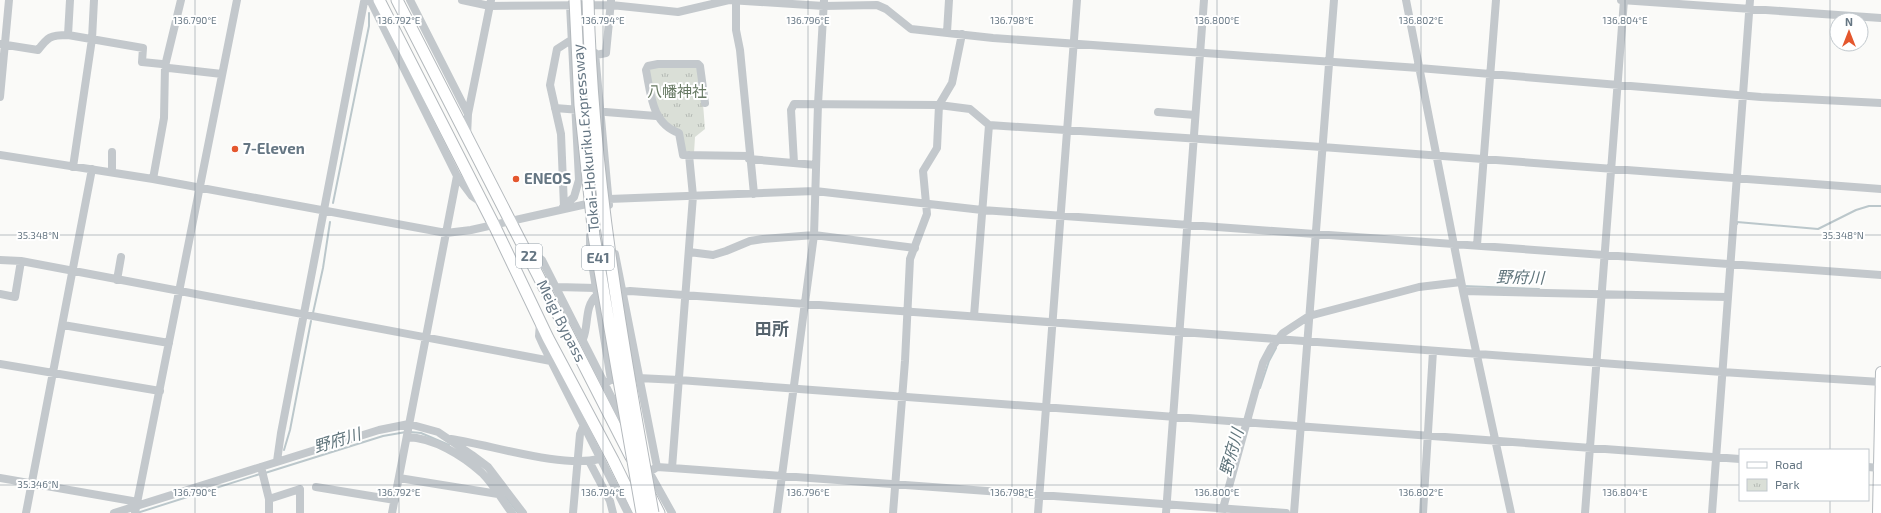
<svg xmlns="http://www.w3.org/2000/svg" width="1881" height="513" font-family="'Exo 2','Noto Sans JP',sans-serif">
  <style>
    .park { fill: url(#park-tufts) }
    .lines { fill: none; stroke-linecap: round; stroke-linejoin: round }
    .stream { stroke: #bbc7cb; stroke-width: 2 }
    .major-casing { stroke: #b5babe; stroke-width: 12 }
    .highway-casing { stroke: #b4b9bd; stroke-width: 13 }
    .minor { stroke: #c3c8cc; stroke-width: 8 }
    .major { stroke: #fff; stroke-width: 10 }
    .highway { stroke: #fff; stroke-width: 11 }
    .highway-bridge-casing { stroke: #b4b9bd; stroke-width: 13; stroke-linecap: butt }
    .highway-bridge { stroke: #fff; stroke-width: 11 }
    .ticks { fill: none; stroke: #657683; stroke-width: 1; stroke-opacity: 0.45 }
    .poi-dot { fill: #e4572e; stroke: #fff; stroke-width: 1.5 }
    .labels { text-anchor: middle; stroke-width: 4; stroke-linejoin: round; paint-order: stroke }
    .shield { fill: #fff; stroke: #939fa8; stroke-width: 1 }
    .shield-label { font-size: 14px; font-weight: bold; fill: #657683 }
    .park-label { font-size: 15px; fill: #687a64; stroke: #fff }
    .street-label { font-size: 15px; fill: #657683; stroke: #fff }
    .poi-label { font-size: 15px; font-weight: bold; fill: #657683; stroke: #fff; text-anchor: start }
    .water-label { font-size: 16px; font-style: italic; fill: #60757c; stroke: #fff }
    .quarter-label { font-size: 17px; font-weight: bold; fill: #57646e; stroke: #fff }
    .ticks-label { font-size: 10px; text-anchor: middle; fill: #657683; stroke: #fff; stroke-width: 4; stroke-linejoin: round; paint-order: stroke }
  </style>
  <defs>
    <pattern id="park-tufts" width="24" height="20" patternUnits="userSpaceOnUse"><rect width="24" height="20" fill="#dadfd7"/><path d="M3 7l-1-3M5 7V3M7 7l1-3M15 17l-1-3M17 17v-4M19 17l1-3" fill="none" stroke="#b4b9b4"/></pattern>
  </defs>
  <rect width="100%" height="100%" fill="#fafaf8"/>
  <path class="park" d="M700,66L705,129L695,137L694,153L683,155L679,133L656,116L646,70L650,68Z"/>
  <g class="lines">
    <path class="stream" d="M333,203L369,26V13
      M1737,224V222L1818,229L1856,210L1869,206H1881
      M1463,286L1539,289
      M313,313L323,268L330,222
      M1260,388L1269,361L1276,348
      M410,432L421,433L449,445
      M284,450L290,430L311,321
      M265,473L383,436L406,432
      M505,496L518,513
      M137,513L260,474"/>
    <defs>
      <path id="major" d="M1878,513L1881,372"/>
      <path id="highway" d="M379,0L494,225L548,338L613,460L639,513
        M397,0L631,457
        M651,497L659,513"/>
    </defs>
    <use href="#major" class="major-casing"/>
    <use href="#highway" class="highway-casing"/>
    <path class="minor" d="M370,0L457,176L472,196L482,203
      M410,0L468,114L467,136
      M462,0L490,6L611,5L678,12L729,0L824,6L877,5L886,9L911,29L993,38L1419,68L1761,97L1881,103
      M736,0V30L740,50L754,194
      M1406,0L1463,291L1511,513
      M1621,0L1881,18
      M947,32L949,0
      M962,34L952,83L939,105L970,109L989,125L1322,147L1881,189
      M68,35L70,0
      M0,44L38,50C48,37 50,35 68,35L143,48L142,62L162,64L169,68L222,74
      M595,53L609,205
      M596,55L606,53L611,1
      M0,97L9,0
      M705,103L700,66L698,64H658L648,66L646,70C651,95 652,124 679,133L683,155L749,156
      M555,108L656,116
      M1158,112L1195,115
      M468,114L491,0
      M112,152V172
      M0,155L153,179L446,233L471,230L609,199L815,191L982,210L1881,275
      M749,159L816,165
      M794,163L791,110L794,104L939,105L937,148L923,171L927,214L910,259L905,361L893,513
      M73,167L92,39L94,0
      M153,179L164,118L165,66L181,0
      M563,207L574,197L579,180L570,5
      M564,207L561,134L550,85L557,49L571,40
      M590,236V251L611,380L607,382
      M1477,245L1496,0
      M526,249L542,260L623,420
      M689,252L713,255L726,251L750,241L763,239L814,235L915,248
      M615,254L657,467
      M0,260L21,261L551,361
      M117,280L121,257
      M557,287L596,288
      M1463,291L1727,297
      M0,294L15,297L21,261
      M974,316L989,125
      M540,323L539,336L544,347L628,513
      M63,325L169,343
      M583,339C589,325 584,306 597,295L630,291L1722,372L1881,382
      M0,364L160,391
      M611,380L638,378L679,380L1740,459
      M407,437C434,438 462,455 482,473C494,485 502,500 512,513
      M451,439C491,445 561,468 599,459
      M277,461L281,433L364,2L368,0
      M589,461L610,501L613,513
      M261,467L269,499V513
      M1868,467L1879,468
      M672,468L693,196L689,155
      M648,470L672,513
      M649,472L657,467L672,468L1286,513
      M0,478L138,502
      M399,478L498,494
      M316,487L395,500
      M269,499L300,489V513
      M1222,512L1263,363L1271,348L1283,333L1309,316L1419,287L1461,282
      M26,513L92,169
      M114,513L379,430L409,424L438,432L472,455L488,467L523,513
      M135,513L237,0
      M392,513L457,176
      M573,513L580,434L583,427
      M777,513L814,235L818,104L824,0
      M1038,513L1077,0
      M1166,513L1204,0
      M1294,513L1334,0
      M1423,513L1433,351
      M1585,513L1624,0
      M1712,513L1750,0"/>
    <use href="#major" class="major"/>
    <use href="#highway" class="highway"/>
    <defs>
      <path id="highway-bridge" d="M575,0L580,105L594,236L642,513
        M588,0C592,173 622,343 653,513"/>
    </defs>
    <use href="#highway-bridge" class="highway-bridge-casing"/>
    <use href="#highway-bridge" class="highway-bridge"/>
  </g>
  <path class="ticks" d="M195,0V513M399,0V513M603,0V513M808,0V513M1012,0V513M1217,0V513M1421,0V513M1625,0V513M1830,0V450M0,235H1881M0,485H1740M1868,485H1881M1830,500V513"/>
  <g class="poi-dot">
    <circle cx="235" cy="149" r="4"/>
    <circle cx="516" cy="179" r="4"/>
  </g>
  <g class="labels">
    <g class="shield">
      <rect x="516" y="244" width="26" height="24" rx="3"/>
      <rect x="582" y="246" width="32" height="24" rx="3"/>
    </g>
    <g class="shield-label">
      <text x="529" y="261">22</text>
      <text x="598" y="263">E41</text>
    </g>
    <g class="park-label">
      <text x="677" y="97">八幡神社</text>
    </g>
    <g class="street-label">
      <text transform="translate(586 138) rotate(-95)" y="5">Tokai-Hokuriku Expressway</text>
      <text transform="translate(561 321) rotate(63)" y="5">Meigi Bypass</text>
    </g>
    <g class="poi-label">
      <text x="243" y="154">7-Eleven</text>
      <text x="524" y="184">ENEOS</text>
    </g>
    <g class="water-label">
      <text transform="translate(1520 277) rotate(1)" y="6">野府川</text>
      <text transform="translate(337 440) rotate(-17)" y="6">野府川</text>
      <text transform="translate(1231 452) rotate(-74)" y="6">野府川</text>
    </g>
    <g class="quarter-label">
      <text x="772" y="335">田所</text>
    </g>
  </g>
  <g class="ticks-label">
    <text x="195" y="24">136.790°E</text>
    <text x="399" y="24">136.792°E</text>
    <text x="603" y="24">136.794°E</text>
    <text x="808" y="24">136.796°E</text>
    <text x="1012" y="24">136.798°E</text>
    <text x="1217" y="24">136.800°E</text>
    <text x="1421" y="24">136.802°E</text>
    <text x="1625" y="24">136.804°E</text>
    <text x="38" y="239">35.348°N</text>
    <text x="1843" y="239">35.348°N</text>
    <text x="38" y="488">35.346°N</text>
    <text x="195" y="496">136.790°E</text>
    <text x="399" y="496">136.792°E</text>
    <text x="603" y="496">136.794°E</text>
    <text x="808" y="496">136.796°E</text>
    <text x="1012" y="496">136.798°E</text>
    <text x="1217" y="496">136.800°E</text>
    <text x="1421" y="496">136.802°E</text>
    <text x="1625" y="496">136.804°E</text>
  </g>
  <rect x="1739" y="449" width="130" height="52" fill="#ffffff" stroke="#c1c8cd"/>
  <rect x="1747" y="462" width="20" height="6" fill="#ffffff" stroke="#c1c8cd"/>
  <text x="1775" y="469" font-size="12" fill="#657683">Road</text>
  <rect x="1747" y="479" width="20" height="12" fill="url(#park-tufts)" stroke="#c1c8cd"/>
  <text x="1775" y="489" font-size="12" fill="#657683">Park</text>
  <g transform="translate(1849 32)"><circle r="19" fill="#ffffff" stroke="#c1c8cd"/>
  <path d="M0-3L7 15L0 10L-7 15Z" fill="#e4572e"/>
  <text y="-6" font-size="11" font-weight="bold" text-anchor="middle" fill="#657683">N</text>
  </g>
</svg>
